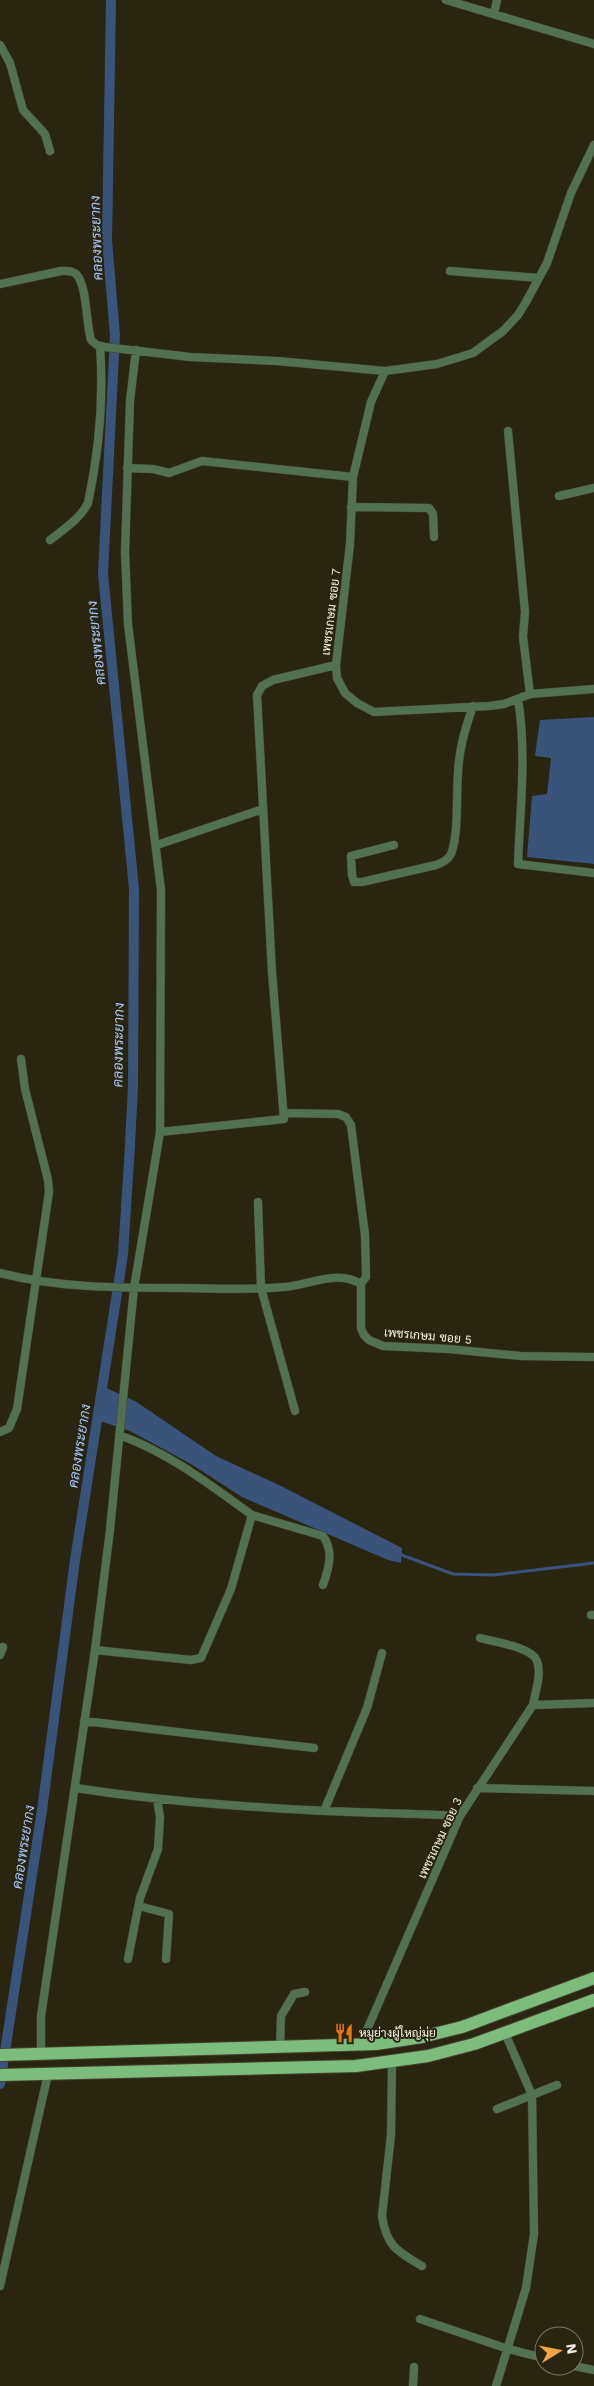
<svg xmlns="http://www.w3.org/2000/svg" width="594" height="2386" font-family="'Work Sans',Sarabun,sans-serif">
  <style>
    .water { fill: #39537a }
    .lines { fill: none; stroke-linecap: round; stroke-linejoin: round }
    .stream { stroke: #39537a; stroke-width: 3 }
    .canal { stroke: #39537a; stroke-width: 10 }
    .minor-casing { stroke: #46422f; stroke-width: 9 }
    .primary-casing { stroke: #46422f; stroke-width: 14 }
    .minor { stroke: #527152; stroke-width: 8 }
    .primary { stroke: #7cbd7c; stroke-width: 12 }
    .labels { text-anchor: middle; stroke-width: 4; stroke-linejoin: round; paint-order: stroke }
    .street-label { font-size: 12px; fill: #f4f1e4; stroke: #2a2511 }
    .poi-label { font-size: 12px; fill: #f4f1e4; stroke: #2a2511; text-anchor: start }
    .water-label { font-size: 14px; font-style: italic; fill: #a4c6f9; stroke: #2a2511 }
  </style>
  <rect width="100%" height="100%" fill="#2a2511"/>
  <path class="water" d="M594,717V864L527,857L532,796L547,794L551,758L535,756L540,720Z
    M102,1386L135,1401L216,1456L279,1485L402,1548L401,1563L388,1560L242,1497L191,1464L130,1431L97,1420Z"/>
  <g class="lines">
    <path class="stream" d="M399,1554L453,1574L494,1575L594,1563"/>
    <path class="canal" d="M0,2084L42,1810L75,1560L123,1255L130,1145L133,1086L134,889L103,574L115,335L107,241L111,0"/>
    <defs>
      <path id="minor" d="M446,0L594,44
        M494,14L497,0
        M0,45L10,63L23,110L45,134L50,151
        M450,271L539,278
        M0,284L61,271C66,271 72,270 76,274C87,284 86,324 91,340L97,345L105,347L190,357L277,361L385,371L437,364L473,353L503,331L518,315L526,302L547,263L571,193L594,145
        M136,350L130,401L125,552L128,624L161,890L160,1132
        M385,371L371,402L353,477L350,544L336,665L337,678L345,693L357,703L374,712L489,706L504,704L530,694L594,689
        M508,431L525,612L523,637L530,694
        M127,468L153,469L169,473L202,461L353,477
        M559,496L594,488
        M351,507L429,508L433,514L434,537
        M50,540C64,529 80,519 88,503C99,451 104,400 100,346
        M518,699C527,753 520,810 518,864L594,873
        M157,845L263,809
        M394,845L351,856L352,875L354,882H362L436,865C442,863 448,860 451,854C459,834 456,795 458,773C459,749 465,729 473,706
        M284,1113L338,1114L346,1117L351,1125L365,1235L366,1277L361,1284
        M258,1202L261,1288L295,1411
        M0,1273C59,1288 120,1288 181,1288C215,1289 250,1290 284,1287C309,1285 338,1269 361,1284V1328L364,1335L369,1340L383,1346L449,1349L521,1356L594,1357
        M0,1432L9,1428L17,1409L49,1192L48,1180L25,1089L21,1059
        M119,1435C168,1452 210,1485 252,1515
        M591,1615H594
        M480,1638C494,1642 532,1647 537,1661C542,1674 535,1692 533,1705
        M95,1650L191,1660L201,1658L231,1589L252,1515L323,1536C334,1551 329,1568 323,1585
        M0,1655L3,1647
        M84,1721L314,1748
        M76,1788C152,1800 230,1806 307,1810C358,1813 409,1813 460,1816
        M477,1788L594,1791
        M324,1811L367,1708L382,1653
        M139,1906L169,1914L166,1959
        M128,1959L140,1898L158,1849L160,1817L157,1799
        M360,2046L460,1816L533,1705L594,1703
        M280,2048L281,2016L294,1994L305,1992
        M41,2053V2016L95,1650L110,1530L134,1288L160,1132L284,1119L272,972L257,695L262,686L273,680L336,665
        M392,2063L391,2135L382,2216C386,2246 398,2252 422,2266
        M497,2109L557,2085
        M0,2286L48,2074
        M420,2319L508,2349L544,2358
        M574,2366L594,2370
        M413,2386L414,2367
        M496,2386L526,2288L534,2234L532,2095L505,2033"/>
      <path id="primary" d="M0,2055L376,2044L422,2037L462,2027L594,1978
        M0,2075L356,2066L428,2056L474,2044L594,2000"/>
    </defs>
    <use href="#minor" class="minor-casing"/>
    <use href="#primary" class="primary-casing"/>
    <use href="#minor" class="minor"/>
    <use href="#primary" class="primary"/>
  </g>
  <defs>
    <symbol id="restaurant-bare" viewBox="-9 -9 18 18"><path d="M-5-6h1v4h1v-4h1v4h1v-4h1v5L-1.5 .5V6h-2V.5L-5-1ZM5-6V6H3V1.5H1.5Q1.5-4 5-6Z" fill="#e8710a" stroke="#2a2511" stroke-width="2.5" paint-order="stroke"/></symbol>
  </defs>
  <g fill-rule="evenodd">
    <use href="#restaurant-bare" x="330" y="2019" width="28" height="28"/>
  </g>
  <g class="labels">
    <g class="street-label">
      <text transform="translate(331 612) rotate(-83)" y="4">เพชรเกษม ซอย 7</text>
      <text transform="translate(428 1336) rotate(5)" y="4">เพชรเกษม ซอย 5</text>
      <text transform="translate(440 1838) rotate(-65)" y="4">เพชรเกษม ซอย 3</text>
    </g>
    <g class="poi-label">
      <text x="359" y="2037">หมูย่างผู้ใหญ่มุ่ย</text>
    </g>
    <g class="water-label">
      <text transform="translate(96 238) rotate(-92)" y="5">คลองพระยากง</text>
      <text transform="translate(96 643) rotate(-96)" y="5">คลองพระยากง</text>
      <text transform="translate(118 1045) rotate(-89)" y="5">คลองพระยากง</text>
      <text transform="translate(79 1446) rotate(-81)" y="5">คลองพระยากง</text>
      <text transform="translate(23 1847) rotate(-81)" y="5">คลองพระยากง</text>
    </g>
  </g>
  <g transform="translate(559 2351) rotate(80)"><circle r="24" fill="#2a2511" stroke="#7b7765"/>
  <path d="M0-4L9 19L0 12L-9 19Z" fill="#f3a443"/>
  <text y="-8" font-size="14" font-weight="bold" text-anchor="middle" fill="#f4f1e4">N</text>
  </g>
</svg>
